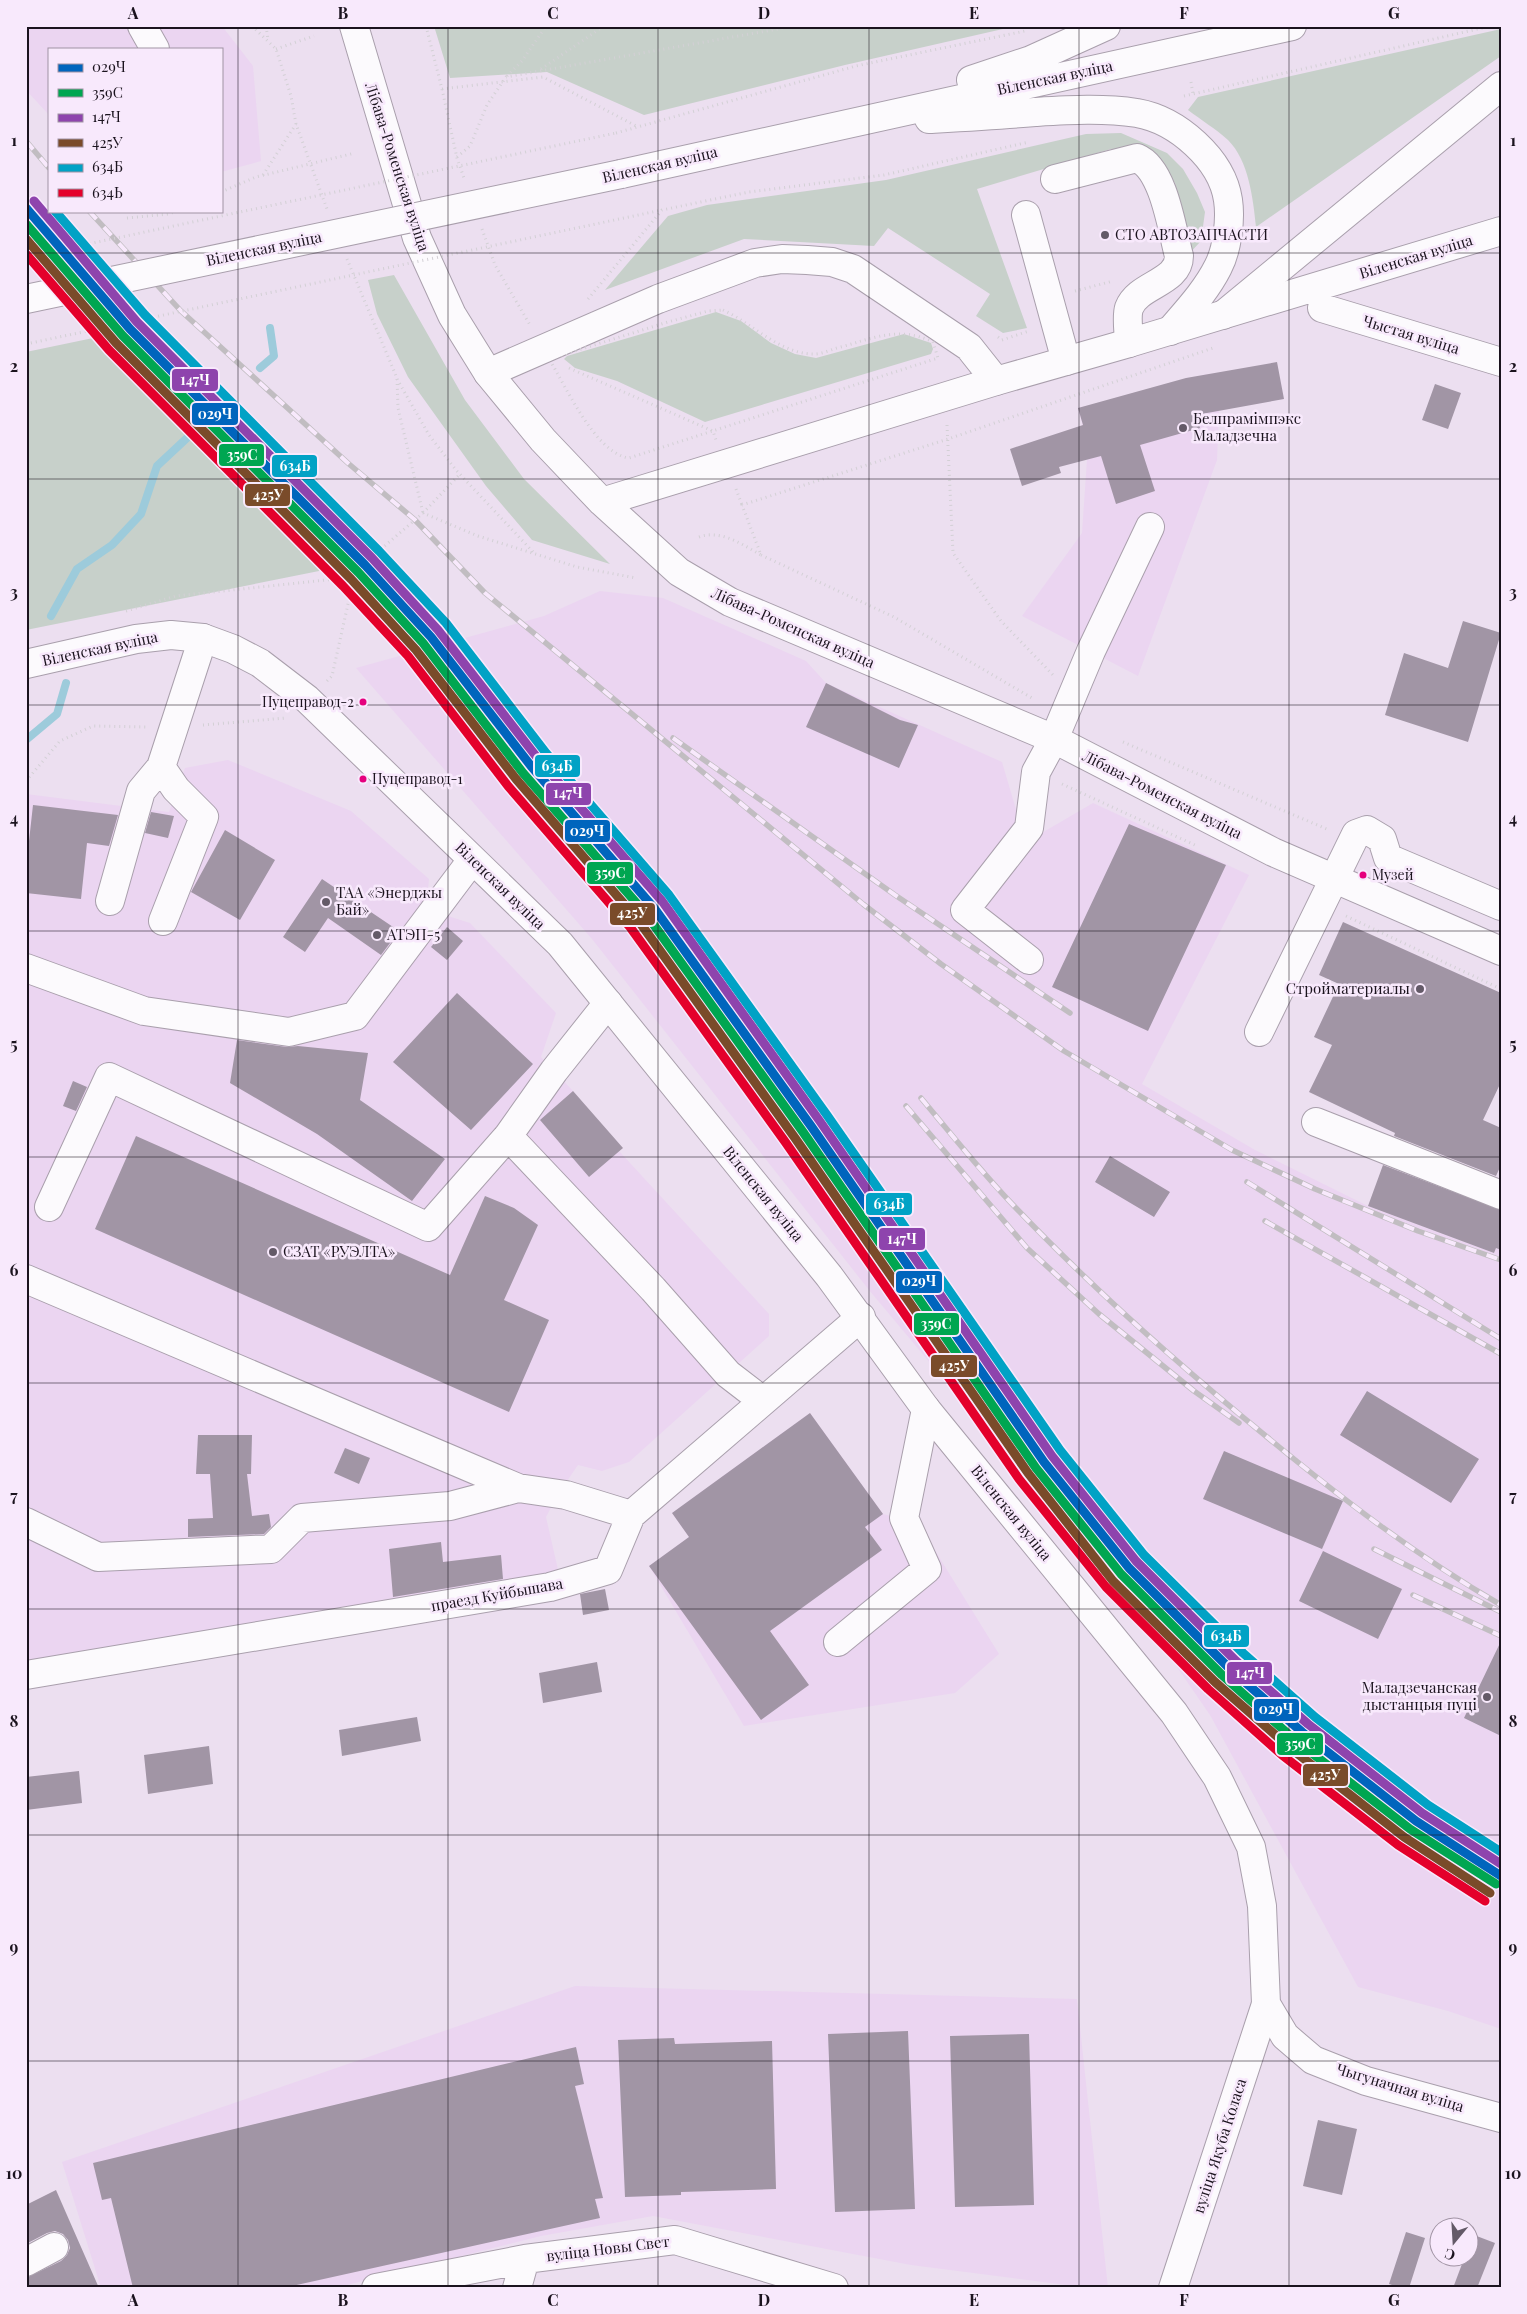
<svg xmlns="http://www.w3.org/2000/svg" width="1527" height="2314" font-family="'Playfair Display',serif">
  <style>
    .built { fill: #ebd5f1 }
    .green { fill: #c7d0ca }
    .lines { fill: none; stroke-linecap: round; stroke-linejoin: round }
    .stream { stroke: #9dcbdb; stroke-width: 8 }
    .building { fill: #a195a5 }
    .minor-casing { stroke: #a99fac; stroke-width: 30 }
    .major-casing { stroke: #a99fac; stroke-width: 30 }
    .path { stroke: #d3d0d5; stroke-width: 3; stroke-dasharray: 1 4; stroke-linecap: butt }
    .minor { stroke: #fcfafd; stroke-width: 28 }
    .major { stroke: #fcfafd; stroke-width: 28 }
    .rail-casing { stroke: #c1bdc1; stroke-width: 5.5 }
    .rail { stroke: #f8e9fc; stroke-width: 4; stroke-dasharray: 11; stroke-linecap: butt }
    .major-bridge-casing { stroke: #a99fac; stroke-width: 30; stroke-linecap: butt }
    .path-bridge { stroke: #d3d0d5; stroke-width: 3; stroke-dasharray: 1 4; stroke-linecap: butt }
    .major-bridge { stroke: #fcfafd; stroke-width: 28 }
    .rail-1-casing { stroke: #f8e9fc; stroke-width: 12 }
    .rail-2-casing { stroke: #f8e9fc; stroke-width: 12 }
    .rail-3-casing { stroke: #f8e9fc; stroke-width: 12 }
    .rail-4-casing { stroke: #f8e9fc; stroke-width: 12 }
    .rail-5-casing { stroke: #f8e9fc; stroke-width: 12 }
    .rail-6-casing { stroke: #f8e9fc; stroke-width: 12 }
    .rail-1 { stroke: #0065bd; stroke-width: 9 }
    .rail-2 { stroke: #00a651; stroke-width: 9 }
    .rail-3 { stroke: #8e44ad; stroke-width: 9 }
    .rail-4 { stroke: #7a4b2a; stroke-width: 9 }
    .rail-5 { stroke: #01a2c5; stroke-width: 9 }
    .rail-6 { stroke: #e4002b; stroke-width: 9 }
    .grid { fill: none; stroke: #1b131e; stroke-width: 1; stroke-opacity: 0.55 }
    .poi-dot { fill: #645a68; stroke: #f8e9fc; stroke-width: 2 }
    .bus-dot { fill: #e5007d; stroke: #f8e9fc; stroke-width: 2 }
    .labels { text-anchor: middle; stroke-width: 5; stroke-linejoin: round; paint-order: stroke }
    .bus-label { font-size: 14px; fill: #1b131e; stroke: #f8e9fc; text-anchor: start }
    .street-label { font-size: 15px; fill: #1b131e; stroke: #f8e9fc }
    .poi-label { font-size: 15px; fill: #1b131e; stroke: #f8e9fc; text-anchor: start }
    .line-badge { stroke: #f8e9fc; stroke-width: 2 }
    .badge-label { font-size: 14px; text-anchor: middle; font-weight: bold; fill: #fff }
    .neatline { fill: none; stroke: #1b131e; stroke-width: 2 }
    .grid-label { font-size: 16px; text-anchor: middle; font-weight: bold; fill: #1b131e }
  </style>
  <rect width="100%" height="100%" fill="#ecdff0"/>
  <path class="built" d="M26,26H222L253,66L261,161L221,172V49H49V115L26,90Z
    M1207,374L1219,411L1217,460L1138,676L1022,616L1082,533L1088,445L1078,408L1187,382Z
    M600,591L663,598L806,661L826,683L1002,762L1020,823L1040,834L1093,803L1249,875L1142,1084L1255,1150L1368,1206L1494,1253L1496,1248L1501,1250V2029L1448,2011L1358,1987L1210,1715L1141,1615L869,1290L592,939L356,668L544,616Z
    M228,760L351,811L429,879L427,899L451,917L470,923L556,1013L541,1057L573,1091L619,1151L769,1314V1336L629,1462L602,1471L578,1465L558,1494L546,1517L559,1574L26,1664V794L169,812L185,768Z
    M810,1413L883,1514L918,1523L999,1654L955,1693L744,1726L649,1566L689,1537L672,1513Z
    M575,1986L1077,1999L1108,2288H1089L911,2265L653,2216L541,2236L335,2288H101L62,2162Z"/>
  <path class="green" d="M434,26H1016L845,65L644,115L547,72L450,78Z
    M1501,29V56L1256,227C1253,199 1249,161 1228,140C1216,129 1201,120 1188,110L1198,97Z
    M1121,133L1167,153L1183,169L1197,193L1205,212L1201,241L1187,256L1175,183L1150,157L1111,149L977,189L1027,328L1003,333L976,316L990,294L888,228L874,246L744,239L605,290L668,216L707,205L886,180L1086,134Z
    M26,231L38,245L26,248Z
    M394,275L465,400L524,479L610,564L532,540L486,486L408,377L377,314L368,280Z
    M716,312L741,321L771,343L795,354L816,358L904,334L931,343L933,349L931,354L705,422L617,381L575,368L564,359L567,356Z
    M122,332L344,566L26,630V352Z"/>
  <g class="lines">
    <path class="stream" d="M260,368L274,356L270,328
      M51,616L77,569L112,545L141,514L157,466L202,424
      M26,740L57,714L66,683"/>
  </g>
  <path class="building" d="M1277,362L1284,399L1196,415L1200,428L1140,445L1155,491L1116,504L1101,456L1059,467L1061,473L1022,486L1010,449L1083,425L1078,408L1186,378Z
    M1435,384L1461,393L1448,429L1422,420Z
    M1463,621L1501,633L1468,742L1385,715L1404,653L1448,668Z
    M826,683L900,720L918,725L899,768L806,727Z
    M33,805L118,815L109,846L87,843L81,899L26,893V868Z
    M151,812L174,816L168,838L145,833Z
    M1129,824L1226,865L1148,1031L1052,987Z
    M225,830L275,860L240,920L191,892Z
    M322,879L399,931L381,955L328,918L305,952L283,937Z
    M1343,922L1501,993V1082L1483,1120L1501,1128V1165L1496,1176L1394,1136L1395,1133L1309,1092L1332,1045L1314,1037L1339,984L1319,975Z
    M447,927L463,941L447,960L431,947Z
    M457,993L533,1064L471,1130L393,1062Z
    M237,1040L287,1047L298,1046L368,1053L360,1100L445,1159L412,1201L317,1134L230,1083Z
    M73,1081L87,1087L76,1111L63,1106Z
    M573,1091L623,1148L589,1177L540,1120Z
    M136,1136L450,1275L485,1196L514,1208L538,1225L504,1300L549,1320L509,1412L95,1229Z
    M1110,1156L1170,1192L1154,1217L1095,1182Z
    M1383,1165L1501,1210V1250L1496,1248L1494,1253L1368,1206Z
    M1367,1391L1479,1459L1451,1503L1340,1435Z
    M810,1413L883,1514L865,1527L882,1550L770,1631L809,1685L761,1720L649,1566L689,1537L672,1513Z
    M198,1435H252L251,1474H247L252,1516L269,1514L271,1527L264,1534L188,1537V1519L213,1518L210,1474H196Z
    M345,1448L370,1458L359,1484L334,1473Z
    M1224,1451L1343,1501L1322,1549L1203,1499Z
    M441,1542L443,1562L501,1555L503,1579L393,1597L389,1549Z
    M1323,1551L1402,1589L1378,1639L1299,1601Z
    M605,1589L609,1610L583,1615L580,1594Z
    M1501,1641V1736L1464,1718Z
    M597,1662L602,1692L543,1703L539,1673Z
    M417,1717L421,1741L342,1756L339,1730Z
    M209,1746L213,1784L148,1794L144,1755Z
    M79,1771L82,1803L26,1810V1777Z
    M908,2031L915,2209L835,2212L828,2034Z
    M1029,2034L1034,2205L955,2207L950,2036Z
    M674,2038L675,2044L772,2041L776,2189L681,2192V2195L625,2197L618,2040Z
    M576,2047L584,2084L575,2086L603,2198L595,2199L600,2218L283,2288H133L111,2198L102,2200L93,2163Z
    M1318,2120L1357,2129L1342,2195L1303,2186Z
    M56,2190L70,2222L99,2288H26V2278L61,2261L67,2255L70,2248L68,2240L63,2234L55,2231L47,2233L26,2244V2205Z
    M1406,2232L1425,2238L1409,2288H1401L1389,2284Z
    M1474,2235L1495,2243L1477,2288H1453L1465,2256H1470V2246Z"/>
  <g class="lines">
    <defs>
      <path id="minor" d="M142,26L155,49
        M1055,179L1137,158C1164,169 1172,230 1179,256C1179,283 1138,284 1129,308C1126,317 1129,333 1129,343L1501,231
        M1026,215L1066,361
        M1322,308L1501,362
        M488,373L658,299L755,263L782,259L807,260L832,262L853,269L969,347L996,381
        M110,901L141,791L161,767
        M163,921L204,817L176,789L161,767L203,638
        M1029,960L965,910L1029,828L1036,772L1054,739L1091,651L1150,527
        M26,968L144,1011L289,1032L355,1016L472,860
        M1259,1032L1356,834L1367,830L1382,839L1388,858L1501,906
        M1316,1122L1501,1195
        M508,1136L653,1289L728,1374L763,1401
        M49,1207L109,1077L428,1227L508,1136L554,1071L608,1003
        M26,1279L518,1488L566,1495L631,1515
        M26,1522L98,1557L271,1549L302,1518L450,1506L518,1488
        M838,1642L927,1569L904,1518L926,1409
        M26,1675L550,1587L608,1570L631,1515L861,1317
        M26,2262L54,2247
        M376,2288L525,2259L675,2240L834,2288
        M517,2288L525,2259
        M1173,2288L1266,2004"/>
      <path id="major" d="M354,26L417,238L452,315L488,373L543,440L602,502L679,572L730,602L1054,739L1273,852L1501,951
        M971,80L1031,60L1106,26
        M929,119C964,117 1000,115 1035,112C1070,110 1103,108 1137,113C1177,120 1222,159 1228,200C1231,220 1227,250 1218,267C1206,291 1187,311 1170,331
        M621,174L1292,26
        M1223,315L1501,86
        M602,502L996,381L1129,343
        M26,664L136,639L171,635L203,638L233,649L260,663L307,699L560,944L829,1276L926,1409L1174,1713L1217,1777L1251,1847L1262,1906L1266,2004L1285,2036L1313,2060L1366,2081L1501,2118"/>
    </defs>
    <use href="#minor" class="minor-casing"/>
    <use href="#major" class="major-casing"/>
    <path class="path" d="M252,26L276,49L291,96L296,124L327,209
      M266,26L268,39
      M426,26L442,89L543,77L638,127
      M276,49L314,36
      M541,69L604,26
      M507,76L522,61L546,26
      M1191,82L1193,94
      M442,89L457,158L465,181
      M1184,96L1491,26
      M616,133L856,66L1025,31
      M457,157L470,146L487,105L506,77L795,26
      M263,175L296,124
      M221,192L256,177L355,153
      M127,218L169,214L176,211
      M482,229L495,265L530,325
      M347,259L397,378L398,408L423,513
      M1075,291L1113,281
      M588,299L662,210L749,192L884,175L1029,142
      M723,310C752,323 781,355 815,354C822,354 830,350 837,348C872,339 898,325 933,342L938,358L629,458C595,453 566,386 549,359L668,322L708,311Z
      M998,337L1002,340L1029,331
      M569,368L713,431L716,440
      M397,379L429,435L456,470L535,554
      M947,425L953,553L1001,621L1053,675
      M736,489L742,505
      M423,513L460,474
      M699,537C721,529 743,545 761,555L742,505L948,439L1213,348
      M761,555L894,617L1032,698
      M126,611L176,596L354,577L373,556L423,513L478,536L577,567L636,578
      M327,681L332,676L354,577
      M203,725L286,718
      M1123,742L1329,830
      M26,781L60,741L93,726L146,727
      M1062,784L1197,846
      M1346,916L1501,989"/>
    <use href="#minor" class="minor"/>
    <use href="#major" class="major"/>
    <defs>
      <path id="rail" d="M26,141L49,168
        M89,211L181,311L349,464L414,519L485,593L863,904L941,964L1064,1051L1232,1150L1315,1189L1418,1231L1501,1260
        M311,476L431,637
        M673,738L895,895L1070,1013
        M921,1098C952,1135 982,1173 1015,1207C1094,1290 1179,1365 1267,1437C1341,1498 1418,1557 1501,1605
        M906,1106L1027,1248L1099,1314L1194,1391L1239,1423
        M1247,1182L1501,1339
        M1265,1221L1501,1354
        M1374,1549L1501,1612
        M1413,1595L1501,1636"/>
    </defs>
    <use href="#rail" class="rail-casing"/>
    <use href="#rail" class="rail"/>
    <defs>
      <path id="major-bridge" d="M26,299L621,174"/>
    </defs>
    <use href="#major-bridge" class="major-bridge-casing"/>
    <path class="path-bridge" d="M26,257L616,133
      M26,344L662,210"/>
    <use href="#major-bridge" class="major-bridge"/>
    <defs>
      <path id="rail-1" d="M26,208L130,329L365,565L431,637L531,766L654,908L811,1126L1044,1462L1129,1568L1229,1668L1302,1732L1416,1821L1501,1876"/>
      <path id="rail-2" d="M26,224L123,336L358,572L423,643L523,773L646,914L803,1132L1036,1468L1121,1574L1222,1675L1295,1740L1410,1829L1496,1884"/>
      <path id="rail-3" d="M34,201L137,322L372,558L438,630L539,760L662,901L819,1120L1052,1456L1136,1561L1236,1661L1308,1724L1422,1813L1501,1864"/>
      <path id="rail-4" d="M26,239L116,343L351,579L416,650L516,779L638,920L795,1138L1028,1473L1113,1581L1215,1682L1289,1747L1404,1837L1490,1893"/>
      <path id="rail-5" d="M55,211L145,315L379,551L446,623L546,753L669,895L827,1115L1060,1450L1144,1555L1243,1653L1315,1717L1428,1805L1501,1852"/>
      <path id="rail-6" d="M26,254L109,350L343,586L408,656L508,786L630,927L786,1143L1019,1479L1106,1587L1208,1689L1282,1755L1398,1845L1485,1901"/>
    </defs>
    <use href="#rail-1" class="rail-1-casing"/>
    <use href="#rail-2" class="rail-2-casing"/>
    <use href="#rail-3" class="rail-3-casing"/>
    <use href="#rail-4" class="rail-4-casing"/>
    <use href="#rail-5" class="rail-5-casing"/>
    <use href="#rail-6" class="rail-6-casing"/>
    <use href="#rail-1" class="rail-1"/>
    <use href="#rail-2" class="rail-2"/>
    <use href="#rail-3" class="rail-3"/>
    <use href="#rail-4" class="rail-4"/>
    <use href="#rail-5" class="rail-5"/>
    <use href="#rail-6" class="rail-6"/>
  </g>
  <path class="grid" d="M238,26V2288M448,26V2288M658,26V2288M869,26V2288M1079,26V2288M1289,26V2288M26,253H1501M26,479H1501M26,705H1501M26,931H1501M26,1157H1501M26,1383H1501M26,1609H1501M26,1835H1501M26,2061H1501"/>
  <g class="poi-dot">
    <circle cx="1105" cy="235" r="5"/>
    <circle cx="1183" cy="428" r="5"/>
    <circle cx="326" cy="902" r="5"/>
    <circle cx="377" cy="935" r="5"/>
    <circle cx="1420" cy="989" r="5"/>
    <circle cx="273" cy="1252" r="5"/>
    <circle cx="1487" cy="1697" r="5"/>
  </g>
  <g class="bus-dot">
    <circle cx="363" cy="702" r="4.5"/>
    <circle cx="363" cy="779" r="4.5"/>
    <circle cx="1363" cy="875" r="4.5"/>
  </g>
  <g class="labels">
    <g class="bus-label">
      <text x="354" y="707" text-anchor="end">Пуцеправод-2</text>
      <text x="372" y="784">Пуцеправод-1</text>
      <text x="1372" y="880">Музей</text>
    </g>
    <g class="street-label">
      <text transform="translate(1055 78) rotate(-12)" y="5">Віленская вуліца</text>
      <text transform="translate(660 165) rotate(-13)" y="5">Віленская вуліца</text>
      <text transform="translate(397 167) rotate(72)" y="5">Лібава-Роменская вуліца</text>
      <text transform="translate(264 249) rotate(-12)" y="5">Віленская вуліца</text>
      <text transform="translate(1416 257) rotate(-17)" y="5">Віленская вуліца</text>
      <text transform="translate(1411 335) rotate(17)" y="5">Чыстая вуліца</text>
      <text transform="translate(793 628) rotate(24)" y="5">Лібава-Роменская вуліца</text>
      <text transform="translate(100 649) rotate(-12)" y="5">Віленская вуліца</text>
      <text transform="translate(1162 795) rotate(27)" y="5">Лібава-Роменская вуліца</text>
      <text transform="translate(500 886) rotate(44)" y="5">Віленская вуліца</text>
      <text transform="translate(763 1194) rotate(51)" y="5">Віленская вуліца</text>
      <text transform="translate(1011 1513) rotate(51)" y="5">Віленская вуліца</text>
      <text transform="translate(497 1595) rotate(-10)" y="5">праезд Куйбышава</text>
      <text transform="translate(1400 2088) rotate(17)" y="5">Чыгуначная вуліца</text>
      <text transform="translate(1220 2146) rotate(-72)" y="5">вуліца Якуба Коласа</text>
      <text transform="translate(608 2249) rotate(-7)" y="5">вуліца Новы Свет</text>
    </g>
    <g class="poi-label">
      <text x="1115" y="240">СТО АВТОЗАПЧАСТИ</text>
      <text x="1193" y="424">Белпрамімпэкс<tspan x="1193" dy="17">Маладзечна</tspan></text>
      <text x="336" y="898">ТАА «Энерджы<tspan x="336" dy="17">Бай»</tspan></text>
      <text x="387" y="940">АТЭП-5</text>
      <text x="1410" y="994" text-anchor="end">Стройматериалы</text>
      <text x="283" y="1257">СЗАТ «РУЭЛТА»</text>
      <text x="1477" y="1693" text-anchor="end">Маладзечанская<tspan x="1477" dy="17">дыстанцыя пуці</tspan></text>
    </g>
  </g>
  <g class="line-badge">
    <rect x="171" y="368" width="48" height="24" rx="5" fill="#8e44ad"/>
    <rect x="191" y="402" width="48" height="24" rx="5" fill="#0065bd"/>
    <rect x="218" y="443" width="47" height="24" rx="5" fill="#00a651"/>
    <rect x="271" y="454" width="47" height="24" rx="5" fill="#01a2c5"/>
    <rect x="244" y="483" width="47" height="24" rx="5" fill="#7a4b2a"/>
    <rect x="534" y="754" width="47" height="24" rx="5" fill="#01a2c5"/>
    <rect x="545" y="782" width="47" height="24" rx="5" fill="#8e44ad"/>
    <rect x="564" y="819" width="47" height="24" rx="5" fill="#0065bd"/>
    <rect x="586" y="861" width="48" height="24" rx="5" fill="#00a651"/>
    <rect x="609" y="902" width="47" height="24" rx="5" fill="#7a4b2a"/>
    <rect x="865" y="1192" width="48" height="24" rx="5" fill="#01a2c5"/>
    <rect x="878" y="1227" width="48" height="24" rx="5" fill="#8e44ad"/>
    <rect x="895" y="1270" width="48" height="24" rx="5" fill="#0065bd"/>
    <rect x="913" y="1312" width="47" height="24" rx="5" fill="#00a651"/>
    <rect x="930" y="1354" width="48" height="24" rx="5" fill="#7a4b2a"/>
    <rect x="1203" y="1624" width="47" height="24" rx="5" fill="#01a2c5"/>
    <rect x="1226" y="1661" width="47" height="24" rx="5" fill="#8e44ad"/>
    <rect x="1253" y="1698" width="47" height="24" rx="5" fill="#0065bd"/>
    <rect x="1276" y="1732" width="48" height="24" rx="5" fill="#00a651"/>
    <rect x="1302" y="1763" width="47" height="24" rx="5" fill="#7a4b2a"/>
  </g>
  <g class="badge-label">
    <text x="195" y="385">147Ч</text>
    <text x="215" y="419">029Ч</text>
    <text x="242" y="460">359С</text>
    <text x="295" y="471">634Б</text>
    <text x="268" y="500">425У</text>
    <text x="557" y="771">634Б</text>
    <text x="568" y="798">147Ч</text>
    <text x="587" y="836">029Ч</text>
    <text x="610" y="878">359С</text>
    <text x="632" y="918">425У</text>
    <text x="889" y="1209">634Б</text>
    <text x="902" y="1244">147Ч</text>
    <text x="919" y="1286">029Ч</text>
    <text x="936" y="1329">359С</text>
    <text x="954" y="1371">425У</text>
    <text x="1226" y="1641">634Б</text>
    <text x="1250" y="1678">147Ч</text>
    <text x="1276" y="1714">029Ч</text>
    <text x="1300" y="1749">359С</text>
    <text x="1325" y="1780">425У</text>
  </g>
  <rect width="1527" height="2314" fill="none" stroke="#f8e9fc" stroke-width="55"/>
  <rect x="48" y="48" width="175" height="165" fill="#f8e9fc" stroke="#a093a3"/>
  <rect x="58" y="64" width="25" height="8" fill="#0065bd" stroke="#a093a3"/>
  <text x="92" y="72" font-size="15" fill="#1b131e">029Ч</text>
  <rect x="58" y="89" width="25" height="8" fill="#00a651" stroke="#a093a3"/>
  <text x="92" y="98" font-size="15" fill="#1b131e">359С</text>
  <rect x="58" y="114" width="25" height="8" fill="#8e44ad" stroke="#a093a3"/>
  <text x="92" y="122" font-size="15" fill="#1b131e">147Ч</text>
  <rect x="58" y="139" width="25" height="8" fill="#7a4b2a" stroke="#a093a3"/>
  <text x="92" y="148" font-size="15" fill="#1b131e">425У</text>
  <rect x="58" y="164" width="25" height="8" fill="#01a2c5" stroke="#a093a3"/>
  <text x="92" y="172" font-size="15" fill="#1b131e">634Б</text>
  <rect x="58" y="189" width="25" height="8" fill="#e4002b" stroke="#a093a3"/>
  <text x="92" y="198" font-size="15" fill="#1b131e">634Ь</text>
  <g transform="translate(1454 2242) rotate(198)"><circle r="24" fill="#f8e9fc" stroke="#a093a3"/>
  <path d="M0-4L9 19L0 12L-9 19Z" fill="#645a68"/>
  <text y="-8" font-size="14" font-weight="bold" text-anchor="middle" fill="#1b131e">С</text>
  </g>
  <rect x="28" y="28" width="1472" height="2258" class="neatline"/>
  <g class="grid-label">
    <text x="133" y="19">A</text>
    <text x="343" y="19">B</text>
    <text x="553" y="19">C</text>
    <text x="764" y="19">D</text>
    <text x="974" y="19">E</text>
    <text x="1184" y="19">F</text>
    <text x="1394" y="19">G</text>
    <text x="14" y="146">1</text>
    <text x="1513" y="146">1</text>
    <text x="14" y="372">2</text>
    <text x="1513" y="372">2</text>
    <text x="14" y="598">3</text>
    <text x="1513" y="598">3</text>
    <text x="14" y="824">4</text>
    <text x="1513" y="824">4</text>
    <text x="14" y="1050">5</text>
    <text x="1513" y="1050">5</text>
    <text x="14" y="1276">6</text>
    <text x="1513" y="1276">6</text>
    <text x="14" y="1502">7</text>
    <text x="1513" y="1502">7</text>
    <text x="14" y="1727">8</text>
    <text x="1513" y="1727">8</text>
    <text x="14" y="1953">9</text>
    <text x="1513" y="1953">9</text>
    <text x="14" y="2179">10</text>
    <text x="1513" y="2179">10</text>
    <text x="133" y="2306">A</text>
    <text x="343" y="2306">B</text>
    <text x="553" y="2306">C</text>
    <text x="764" y="2306">D</text>
    <text x="974" y="2306">E</text>
    <text x="1184" y="2306">F</text>
    <text x="1394" y="2306">G</text>
  </g>
</svg>
